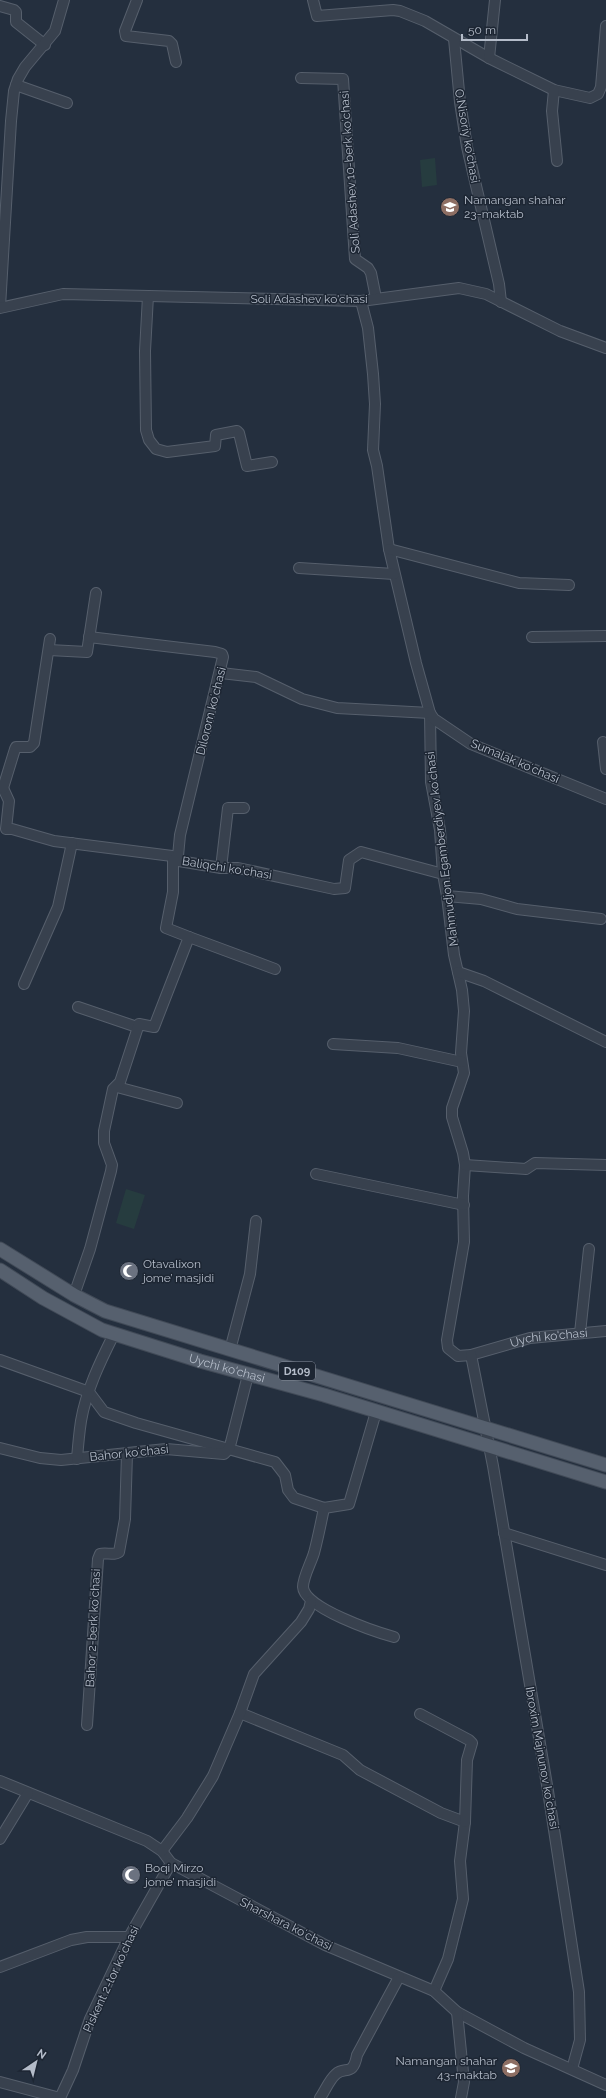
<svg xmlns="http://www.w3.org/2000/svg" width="606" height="2098" font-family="Raleway,sans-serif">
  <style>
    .pitch { fill: #263c3f }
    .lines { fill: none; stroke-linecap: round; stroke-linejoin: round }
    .minor-casing { stroke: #565f6c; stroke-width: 12 }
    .major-casing { stroke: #414a57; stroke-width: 15 }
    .minor { stroke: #38414e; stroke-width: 10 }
    .major { stroke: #56606e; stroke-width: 13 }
    .labels { text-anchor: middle; stroke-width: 3; stroke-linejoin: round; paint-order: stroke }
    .shield { fill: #1d2633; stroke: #878f9c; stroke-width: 1 }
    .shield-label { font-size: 11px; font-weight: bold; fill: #b4bcc9 }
    .street-label { font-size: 12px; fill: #b4bcc9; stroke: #1d2633 }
    .poi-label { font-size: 12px; fill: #b4bcc9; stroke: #1d2633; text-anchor: start }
  </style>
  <rect width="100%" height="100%" fill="#242f3e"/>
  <path class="pitch" d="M435,158L437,185L422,187L420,160Z
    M126,1189L145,1195L134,1229L116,1223Z"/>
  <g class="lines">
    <defs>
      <g id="minor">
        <path d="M137,0L125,31L126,36L169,41L172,44L176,62"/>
        <path d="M313,0L317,16L393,10L400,11L425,21L489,58L554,90L590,98L598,94L601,87L606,26"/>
        <path d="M0,6L14,10L16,12V22L45,45"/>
        <path d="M454,39L460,102L467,147L499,284L501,302"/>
        <path d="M489,58L495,0"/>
        <path d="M301,78L343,79L355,259L368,268L371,273L376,298"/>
        <path d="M16,85L67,103"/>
        <path d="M554,90L552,111L557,161"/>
        <path d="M148,296L145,351L146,430L149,440L156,449L167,452L215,446L216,435L237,431L239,433L247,466L272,462"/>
        <path id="s1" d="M361,301L368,328L373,374L375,404L373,450L377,466L389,549L416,663L430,713L431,782L440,830L443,874L447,896L454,955L462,990L464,1011L461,1053L464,1073L452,1108V1117L463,1153L465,1165L463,1196L464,1242L447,1340L448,1348L458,1356L471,1355L530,1338L606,1331"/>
        <path d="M0,307L11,121L14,91L18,79L25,67L55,31L64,0"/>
        <path d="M0,308L63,294L361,301L459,288L486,294L560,331L606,348"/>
        <path d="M389,549L519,583L569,585"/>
        <path d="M299,568L394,574"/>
        <path d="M532,637L606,636"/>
        <path d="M49,650L87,652L96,593"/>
        <path d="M221,673L256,677L302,699L337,708L430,713L434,719L471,744L606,799"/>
        <path d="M603,742L606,769"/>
        <path d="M0,787L3,788L9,801L6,829H12L54,841L172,856L179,861L221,868H238L334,889L345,888L349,860L361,852L443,874"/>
        <path d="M3,788L15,749L16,747H30L34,743L50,639"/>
        <path d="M221,868L228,808H244"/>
        <path d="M447,896L481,899L517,909L601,919"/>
        <path d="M189,937L275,969"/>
        <path d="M458,972L484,981L606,1042"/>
        <path d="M24,984L58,907L72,843"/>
        <path d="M78,1007L137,1027"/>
        <path d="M333,1044L398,1048L462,1062"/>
        <path d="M117,1087L177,1103"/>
        <path d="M465,1165L526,1169L535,1163L606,1165"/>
        <path d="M316,1174L464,1205"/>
        <path d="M74,1295L90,1249L111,1171L112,1165L104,1143V1131L113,1089L120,1082L139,1024L154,1027L189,937L166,928L173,892V861L178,856L180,835L223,657L222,654L215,652L89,637"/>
        <path d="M580,1333L589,1249"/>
        <path d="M230,1350L250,1274L256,1221"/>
        <path d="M471,1355L493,1466L548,1791L579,1992L580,2040L572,2069"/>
        <path d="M0,1360L89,1392L104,1412L136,1423L275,1462L285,1475L288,1490L294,1498L324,1508L349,1504L376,1412"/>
        <path d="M0,1448L40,1458L61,1460L166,1449L224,1454L229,1449L231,1442L248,1375"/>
        <path d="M77,1459C78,1446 79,1434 81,1421C86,1391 100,1362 114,1334"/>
        <path d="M324,1508C321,1523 318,1538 314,1553C311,1563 303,1577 303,1587C304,1608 376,1632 394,1637"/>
        <path d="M504,1533L606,1565"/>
        <path d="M240,1713L343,1755L360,1770L441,1813L465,1822L460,1861L463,1899L448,1959L434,1991"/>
        <path d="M420,1714L469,1740L472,1743L467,1760L465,1822"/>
        <path d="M87,1725L98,1559L100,1554C106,1552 114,1556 119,1552L125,1519L127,1454"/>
        <path d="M0,1781L147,1841L162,1851L171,1863L325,1945L434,1991L457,2012L524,2048L606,2085"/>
        <path d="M0,1839L28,1793"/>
        <path d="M162,1851L187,1818L213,1776L240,1713L254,1674L301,1622L309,1609L311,1601"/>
        <path d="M0,1967L71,1940L87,1937H129"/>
        <path d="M457,2012L464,2082L461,2098"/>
        <path d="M0,2082L60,2098"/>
        <path d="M60,2098L73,2070L90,2019L129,1937L171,1863"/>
        <path d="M320,2098C325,2091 329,2080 336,2074C345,2066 353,2077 357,2055L399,1977"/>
      </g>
      <g id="major">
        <path d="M0,1249L74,1295L105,1311L606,1465"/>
        <path id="s2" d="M0,1270L43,1298L102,1330L200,1361L324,1395L606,1482"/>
      </g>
    </defs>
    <use href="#minor" class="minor-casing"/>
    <use href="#major" class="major-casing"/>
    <use href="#minor" class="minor"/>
    <use href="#major" class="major"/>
  </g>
  <defs>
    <symbol id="school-disc" viewBox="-11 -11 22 22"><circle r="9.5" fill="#8d6e63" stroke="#1d2633"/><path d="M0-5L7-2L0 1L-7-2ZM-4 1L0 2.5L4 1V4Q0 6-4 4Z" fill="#fff"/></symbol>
    <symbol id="mosque-disc" viewBox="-11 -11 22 22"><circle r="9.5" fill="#6b7280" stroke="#1d2633"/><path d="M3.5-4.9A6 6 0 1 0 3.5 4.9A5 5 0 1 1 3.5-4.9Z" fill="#fff"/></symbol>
  </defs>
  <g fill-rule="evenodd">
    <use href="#school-disc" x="439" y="196" width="22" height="22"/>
    <use href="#mosque-disc" x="118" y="1260" width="22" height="22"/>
    <use href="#mosque-disc" x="120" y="1864" width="22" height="22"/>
    <use href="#school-disc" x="500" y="2057" width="22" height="22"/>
  </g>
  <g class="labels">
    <rect class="shield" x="279" y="1362" width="36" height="18" rx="3"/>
    <g class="shield-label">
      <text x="297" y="1375">D109</text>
    </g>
    <g class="street-label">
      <text transform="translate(467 136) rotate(80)" y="4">O.Nisoriy ko'chasi</text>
      <text transform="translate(350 172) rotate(-94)" y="4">Soli Adashev 10-berk koʻchasi</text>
      <text x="309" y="303">Soli Adashev ko'chasi</text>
      <text transform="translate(211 711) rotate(-76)" y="4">Dilorom koʻchasi</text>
      <text transform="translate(515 761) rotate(23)" y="4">Sumalak koʻchasi</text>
      <text transform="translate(442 849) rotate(-97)" y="4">Mahmudjon Egamberdiyev koʻchasi</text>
      <text transform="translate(227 868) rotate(9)" y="4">Baliqchi koʻchasi</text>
      <text dy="4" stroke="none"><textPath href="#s1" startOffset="1169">Uychi ko'chasi</textPath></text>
      <text dy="4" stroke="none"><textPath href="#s2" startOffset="249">Uychi ko'chasi</textPath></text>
      <text transform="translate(129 1453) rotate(-6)" y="4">Bahor koʻchasi</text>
      <text transform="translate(93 1628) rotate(-87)" y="4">Bahor 2-berk koʻchasi</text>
      <text transform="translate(542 1758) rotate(80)" y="4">Ibroxim Majnunov koʻchasi</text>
      <text transform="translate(286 1924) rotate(27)" y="4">Sharshara koʻchasi</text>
      <text transform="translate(111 1979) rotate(-65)" y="4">Piskent 2-tor koʻchasi</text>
    </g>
    <g class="poi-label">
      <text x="464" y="204">Namangan shahar<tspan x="464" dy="14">23-maktab</tspan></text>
      <text x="143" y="1268">Otavalixon<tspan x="143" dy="14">jome’ masjidi</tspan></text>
      <text x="145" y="1872">Boqi Mirzo<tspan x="145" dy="14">jome’ masjidi</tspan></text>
      <text x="497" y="2065" text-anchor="end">Namangan shahar<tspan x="497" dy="14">43-maktab</tspan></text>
    </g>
  </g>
  <g transform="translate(36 2062) rotate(35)" stroke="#1d2633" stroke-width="3" paint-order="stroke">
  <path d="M0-3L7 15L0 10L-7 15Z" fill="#b4bcc9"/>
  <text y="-6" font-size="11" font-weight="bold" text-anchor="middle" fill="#b4bcc9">N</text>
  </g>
  <path d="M462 34v6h65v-6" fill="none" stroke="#b4bcc9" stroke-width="2"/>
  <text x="468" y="34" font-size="12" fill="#b4bcc9" stroke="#1d2633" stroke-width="3" paint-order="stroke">50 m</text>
</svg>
